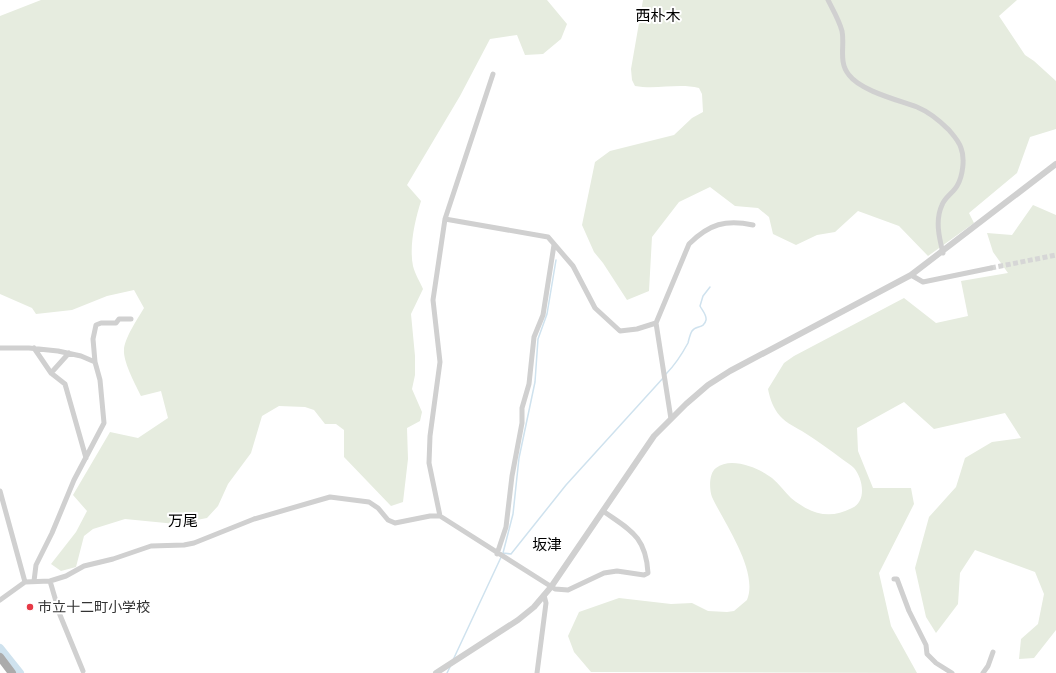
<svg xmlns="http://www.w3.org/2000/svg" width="1056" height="673" font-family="'DejaVu Sans','Noto Sans JP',sans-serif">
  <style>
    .green { fill: #e6ecdf }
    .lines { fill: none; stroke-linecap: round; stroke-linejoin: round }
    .stream { stroke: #cfe2ee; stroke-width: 1.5 }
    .river { stroke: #cfe2ee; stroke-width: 8 }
    .minor-tunnel { stroke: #d6d6d6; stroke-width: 5; stroke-dasharray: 5 2.5; stroke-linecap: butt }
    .minor { stroke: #d0d0d0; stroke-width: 5 }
    .tertiary { stroke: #d0d0d0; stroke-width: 6 }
    .primary { stroke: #ababab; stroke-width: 8 }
    .poi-dot { fill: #e63946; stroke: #fff; stroke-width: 1.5 }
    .labels { text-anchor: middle; stroke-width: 4; stroke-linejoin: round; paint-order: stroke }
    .poi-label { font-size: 14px; fill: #333; stroke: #fff; text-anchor: start }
    .neighbourhood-label { font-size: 15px; fill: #000; stroke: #fff }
  </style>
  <rect width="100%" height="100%" fill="#fff"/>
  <path class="green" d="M41,0H547L567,24L561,39L543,54L525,55L517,35L490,39L460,96L407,185L421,201C415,220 409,246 413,266C415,274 420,282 423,289L411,314L415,356V375L412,389L422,412L420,421L407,428L408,459L403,502L391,506L344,457V430L336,424H325L314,410L305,407L279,406L262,416L251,453L228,484L218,506L207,518L176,524L125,519L93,529L84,536L76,567L61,571L51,564L76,532L87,511L73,495L110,432L138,438L168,418L161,391L141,396C136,386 123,362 124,350C124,339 138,318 144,308L134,290L107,296L72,310L36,314L32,308L0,294V16Z
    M643,0H1017L999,16L1025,55L1034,61L1056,81V129L1030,137L1017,173L969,213L974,223L928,256L899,226L858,211L835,232L817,235L796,245L773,234L769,217L758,208L735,206L710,187L679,202L652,237L649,291L627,300L603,263L594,252L582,225L595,162L610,151L674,135L692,118L703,112L702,94L699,88C678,83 656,90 635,86L632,80L631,69Z
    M1033,205L1056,215V630L1034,658L1019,659L1021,639L1038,624L1044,594L1035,572L975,550L960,573L958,604L936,633L926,617L915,568L929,517L956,487L965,458L992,442L1021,438L1005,413L934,429L904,402L857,428L858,451L873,488H911L914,504L879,573L891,626L917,673L591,672L574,652L568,636L579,612L619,598L671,604L692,603L708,611L727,612L734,611L747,600C759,571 724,523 712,497C709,489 709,473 716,468C731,456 759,468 772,478C779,484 785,492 791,498C811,514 829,520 852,508C867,501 863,479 854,468C851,465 846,462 842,459C830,450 818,441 805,433C797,428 786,423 780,416C773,408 770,399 768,389L784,363L794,356L904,298L936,323L968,316L961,281L1008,273L993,252L987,233L1012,235Z"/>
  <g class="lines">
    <path class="stream" d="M666,374C675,365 682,354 688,343C689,339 690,334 692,331C696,325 704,329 706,320C707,315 702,310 700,306L703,296L710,287
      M503,553L511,554L566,485L664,377
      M453,660L503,553L513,514L519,458L535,382L538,339L547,314L556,260
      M447,673L450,667"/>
    <path class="river" d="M0,648L20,673"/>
    <path class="minor-tunnel" d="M991,268L1056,255"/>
    <path class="minor" d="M828,0C833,10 839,20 842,31C845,45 838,62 849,75C861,91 898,100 917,107C929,112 940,121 949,130C953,135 959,141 961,148C965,158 963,176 957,186C953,193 945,197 942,205C935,220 939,237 943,253
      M445,219L548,237L573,266L595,308L620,331L637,329L656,323
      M911,275L923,282L991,268
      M0,348H29L58,351L81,356L95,362L100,380L104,423L74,480L52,533L36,565L34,581
      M34,348L51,373
      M69,353L51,373L65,384L86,458
      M95,362L93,339L96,325L101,323H116L119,319H131
      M671,419L656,323L689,244C709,224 726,219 753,225
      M0,491L25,582
      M440,516L429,463L430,436L440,362L433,300L445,219L493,74
      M497,554L506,527L512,476L522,423V408L529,384L534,337L543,315L554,245
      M894,579H897L909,611L926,645L927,654L936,663L952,673
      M50,581L60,615L83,671
      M0,600L25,582L50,581L66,576L84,566L113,559L151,546L184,545L194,543L254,519L330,497L369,502L378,508L388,520L395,523L430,516H440L555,589L568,590L604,573L617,571L644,575L648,573C646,536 630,530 603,511
      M537,673L546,603L544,595
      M983,673L988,666L993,652"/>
    <path class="tertiary" d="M436,673L518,620L534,607L551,587L654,436L686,404L708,385L730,371L911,275L1056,164"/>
    <path class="primary" d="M0,657L12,673"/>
  </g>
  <circle class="poi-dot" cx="30" cy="607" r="4"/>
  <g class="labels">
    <g class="poi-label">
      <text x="38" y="612">市立十二町小学校</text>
    </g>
    <g class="neighbourhood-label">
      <text x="658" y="21">西朴木</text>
      <text x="183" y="526">万尾</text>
      <text x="547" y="550">坂津</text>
    </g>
  </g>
</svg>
